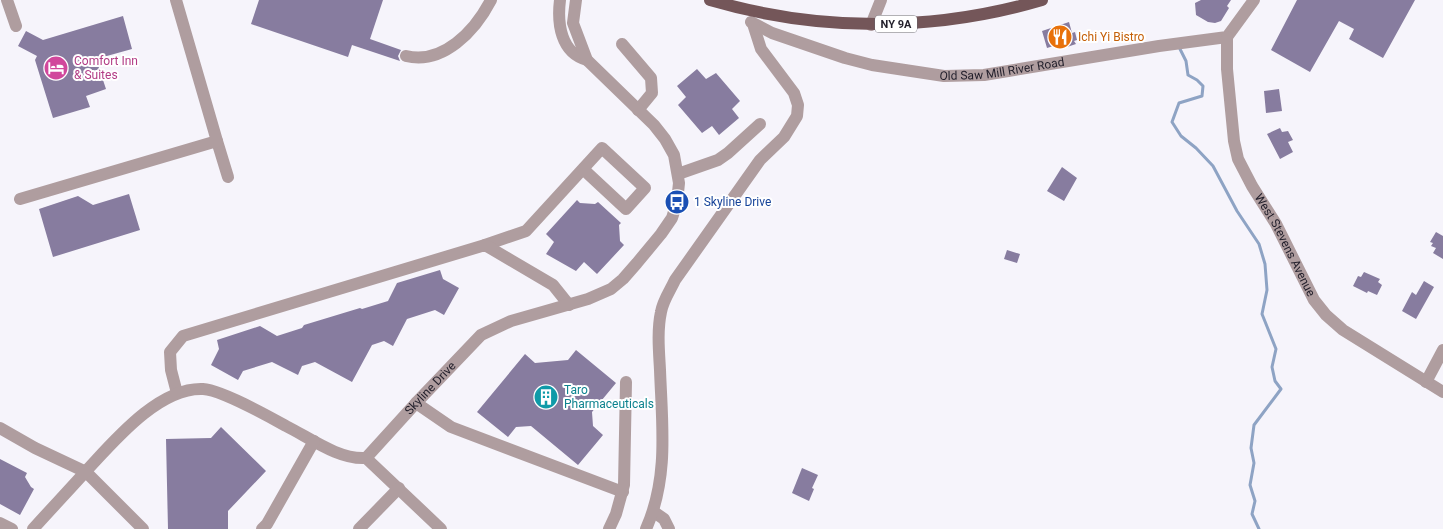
<svg xmlns="http://www.w3.org/2000/svg" width="1443" height="529" font-family="Roboto,sans-serif">
  <style>
    .lines { fill: none; stroke-linecap: round; stroke-linejoin: round }
    .stream { stroke: #8ea3c4; stroke-width: 3 }
    .building { fill: #877c9f }
    .minor { stroke: #af9d9f; stroke-width: 12 }
    .major { stroke: #745659; stroke-width: 12 }
    .labels { text-anchor: middle; stroke-width: 4; stroke-linejoin: round; paint-order: stroke }
    .shield { fill: #fff; stroke: #64626b; stroke-width: 1 }
    .shield-label { font-size: 11px; font-weight: bold; fill: #221f2b }
    .food-label { font-size: 12px; fill: #c56008; stroke: #fff; text-anchor: start }
    .hotel-label { font-size: 12px; fill: #b23c85; stroke: #fff; text-anchor: start }
    .street-label { font-size: 12px; fill: #221f2b; stroke: #fff }
    .transit-label { font-size: 12px; fill: #164399; stroke: #fff; text-anchor: start }
    .culture-label { font-size: 12px; fill: #0d838f; stroke: #fff; text-anchor: start }
  </style>
  <rect width="100%" height="100%" fill="#f6f4fb"/>
  <g class="lines">
    <path class="stream" d="M1180,49L1186,61L1188,75L1197,80L1203,86L1202,96L1179,103L1172,122L1181,136L1196,148L1213,166L1237,211L1259,244L1265,264L1267,290L1262,314L1276,349L1272,367L1275,381L1281,389L1254,425L1251,448L1254,463L1250,485L1255,501L1252,514L1259,529"/>
  </g>
  <path class="building" d="M259,0H383L370,39L401,50L398,56L400,61L352,45L348,57L251,24Z
    M1201,0H1231L1227,6L1229,8L1221,21L1215,23L1208,22L1196,15L1195,3Z
    M1297,0H1415L1383,58L1349,39L1354,29L1339,21L1310,72L1271,50Z
    M123,16L132,49L96,59L106,89L86,96L90,107L53,118L35,60L37,56L18,46L26,31L43,40Z
    M1069,22L1072,33L1075,32L1077,40L1074,41L1076,44L1064,48L1063,43L1047,48L1042,31Z
    M697,69L706,79L716,73L740,101L732,109L739,118L719,135L712,126L702,133L678,105L686,97L677,86Z
    M1279,89L1282,111L1266,113L1264,91Z
    M1280,128L1282,132L1288,131L1293,140L1288,142L1293,152L1280,159L1267,134Z
    M1062,167L1077,178L1064,201L1047,191Z
    M129,194L140,230L53,257L39,209L78,196L93,205Z
    M577,200L580,203L595,204L598,202L621,223L619,225L620,241L624,245L597,274L584,262L576,271L546,254L554,242L546,234Z
    M1436,232L1443,236V259L1433,253L1436,248L1431,246L1433,243L1430,242Z
    M1007,250L1020,254L1017,263L1004,259Z
    M440,270L443,279L459,288L444,315L435,310L407,319L393,346L384,341L372,345L352,382L315,362L302,366L298,375L272,362L243,371L238,380L211,365L219,349L217,340L260,326L277,336L302,328L304,325L360,308L362,309L388,301L397,283Z
    M1364,272L1380,279L1378,282L1382,285L1377,295L1368,291L1367,293L1353,286L1358,276L1361,277Z
    M1424,281L1434,287L1416,319L1402,311L1412,292L1416,295Z
    M576,350L616,383L592,412L593,426L603,435L578,465L531,426L516,427L508,437L477,412L525,354L535,363L568,360Z
    M221,427L266,471L228,511V529H168L166,439L211,438Z
    M0,459L27,473L25,477L31,487L34,489L20,515L0,504Z
    M802,468L818,475L812,488L814,489L809,501L792,493Z"/>
  <g class="lines">
    <g class="minor">
      <path d="M7,0L16,26"/>
      <path d="M560,0C557,24 561,53 587,60"/>
      <path id="s1" d="M751,22L772,33L845,58L872,65L944,76L984,75L1159,46L1227,37L1254,0"/>
      <path d="M871,25L881,0"/>
      <path id="s2" d="M1227,37V69L1234,141L1238,159L1252,186L1276,224L1314,300L1326,315L1343,330L1443,392"/>
      <path d="M622,44L651,78L652,93L638,110"/>
      <path d="M406,56C443,65 475,31 491,0"/>
      <path d="M217,141L228,177"/>
      <path d="M678,174L718,160L728,153L760,124"/>
      <path d="M20,199L217,141L176,0"/>
      <path d="M485,245L526,231L602,148L645,188L626,209L583,169"/>
      <path d="M1426,382L1443,350"/>
      <path d="M177,393L171,370L170,352L183,336L485,245L553,285L569,305"/>
      <path d="M416,403L451,427L623,492"/>
      <path d="M0,428L35,448L86,472L143,529"/>
      <path d="M366,458L441,529"/>
      <path d="M654,512L664,519L669,529"/>
      <path d="M0,523L12,529"/>
      <path id="s3" d="M33,529C51,509 69,490 87,470C114,441 159,387 203,389C222,390 268,416 286,426C310,438 339,460 366,458L416,403L481,335L511,321L588,299L611,289L623,279L637,263L661,234L672,218L677,202L679,183L674,155L665,139L654,125L587,60L573,23L576,0"/>
      <path d="M262,529L267,524L314,441"/>
      <path d="M359,529L399,488"/>
      <path d="M609,529L616,514L624,485L626,382"/>
      <path d="M646,529C669,477 662,425 660,370C659,351 657,331 661,312C663,300 670,291 675,280L760,160L784,137L797,116L798,105L794,93L761,49L753,24"/>
    </g>
    <path class="major" d="M710,0C819,32 933,32 1042,0"/>
  </g>
  <defs>
    <symbol id="restaurant-disc" viewBox="-11 -11 22 22"><circle r="9.5" fill="#e8710a" stroke="#fff"/><path d="M-5-6h1v4h1v-4h1v4h1v-4h1v5L-1.5 .5V6h-2V.5L-5-1ZM5-6V6H3V1.5H1.5Q1.5-4 5-6Z" fill="#fff"/></symbol>
    <symbol id="hotel-disc" viewBox="-11 -11 22 22"><circle r="9.5" fill="#d1479c" stroke="#fff"/><path d="M-6-4.5h1.5V1H6V5H4.5V3h-9V5H-6ZM-4 0a1.8 1.8 0 1 1 3.6 0ZM.5 0V-2.5h3Q6-2.5 6 0Z" fill="#fff"/></symbol>
    <symbol id="bus-disc" viewBox="-11 -11 22 22"><circle r="9.5" fill="#1a4fb4" stroke="#fff"/><path d="M-5-6H5V4H4V6H2V4H-2V6H-4V4H-5ZM-3.5-4V0h7V-4ZM-3.5 1.2v1.5H-2V1.2ZM2 1.2v1.5H3.5V1.2Z" fill="#fff"/></symbol>
    <symbol id="building-disc" viewBox="-11 -11 22 22"><circle r="9.5" fill="#0f9aa8" stroke="#fff"/><path d="M-4-6H4V6H1V3H-1V6H-4ZM-2.5-4.3h1.7v1.8h-1.7ZM.8-4.3h1.7v1.8H.8ZM-2.5-1h1.7V.8h-1.7ZM.8-1h1.7V.8H.8Z" fill="#fff"/></symbol>
  </defs>
  <g fill-rule="evenodd">
    <use href="#restaurant-disc" x="1046" y="23" width="28" height="28"/>
    <use href="#hotel-disc" x="42" y="54" width="28" height="28"/>
    <use href="#bus-disc" x="663" y="188" width="28" height="28"/>
    <use href="#building-disc" x="532" y="383" width="28" height="28"/>
  </g>
  <g class="labels">
    <rect class="shield" x="875" y="15.5" width="42" height="17" rx="4"/>
    <g class="shield-label">
      <text x="896" y="28">NY 9A</text>
    </g>
    <g class="food-label">
      <text x="1078" y="41">Ichi Yi Bistro</text>
    </g>
    <g class="hotel-label">
      <text x="74" y="65">Comfort Inn<tspan x="74" dy="14">&amp; Suites</tspan></text>
    </g>
    <g class="street-label">
      <text dy="4" stroke="none"><textPath href="#s1" startOffset="260">Old Saw Mill River Road</textPath></text>
      <text dy="4" stroke="none"><textPath href="#s2" startOffset="221">West Stevens Avenue</textPath></text>
      <text dy="4" stroke="none"><textPath href="#s3" startOffset="499">Skyline Drive</textPath></text>
    </g>
    <g class="transit-label">
      <text x="694" y="206">1 Skyline Drive</text>
    </g>
    <g class="culture-label">
      <text x="564" y="394">Taro<tspan x="564" dy="14">Pharmaceuticals</tspan></text>
    </g>
  </g>
</svg>
